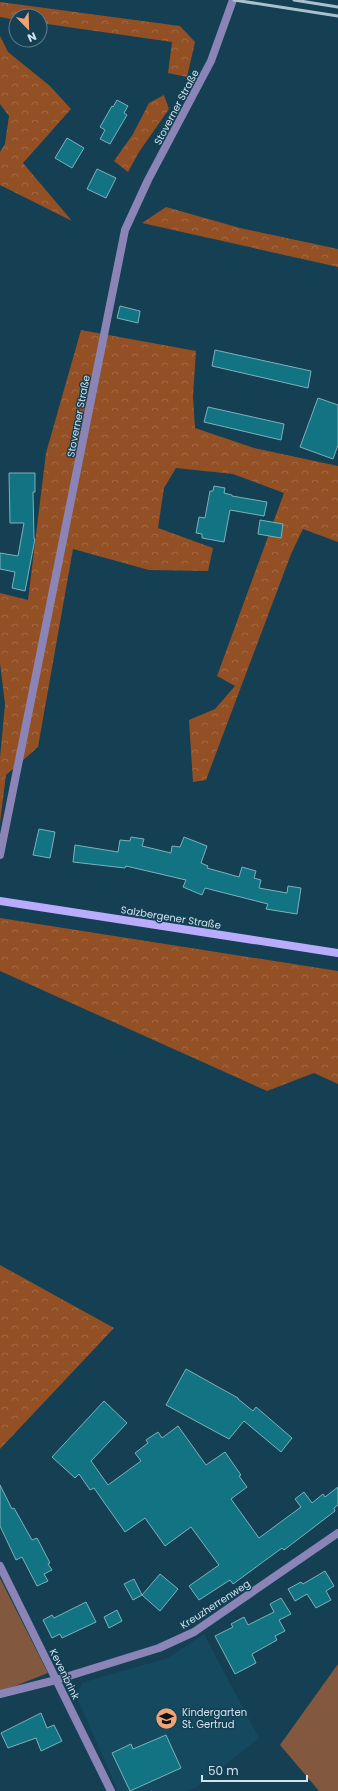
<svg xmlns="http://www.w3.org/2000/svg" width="338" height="1791" font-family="Poppins,sans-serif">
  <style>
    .built { fill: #144960 }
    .green { fill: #82583f }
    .forest { fill: url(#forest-crowns) }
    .building { fill: #127483; stroke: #7db1bb }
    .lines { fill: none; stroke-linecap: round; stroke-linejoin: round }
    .street { stroke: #8b84b6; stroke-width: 8 }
    .secondary { stroke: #baacfd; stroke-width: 8 }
    .rail { stroke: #a8c1cf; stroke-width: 3 }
    .labels { text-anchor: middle; stroke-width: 3; stroke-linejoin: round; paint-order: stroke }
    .street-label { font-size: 10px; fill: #cfe4f0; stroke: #153f52 }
    .poi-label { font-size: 10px; fill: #cfe4f0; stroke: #153f52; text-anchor: start }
  </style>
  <defs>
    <pattern id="forest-crowns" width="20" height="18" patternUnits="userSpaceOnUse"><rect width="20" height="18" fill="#935024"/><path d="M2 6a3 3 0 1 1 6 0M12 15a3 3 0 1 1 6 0" fill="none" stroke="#a16944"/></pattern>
  </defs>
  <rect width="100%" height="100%" fill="#153f52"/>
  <path class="built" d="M204,1634L259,1738L196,1788L187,1791H118L77,1698L78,1691L83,1683L94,1679L168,1658Z"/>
  <path class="green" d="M0,1578L48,1673L0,1692Z
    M338,1664V1791H319L280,1745Z"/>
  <path class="forest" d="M0,2L180,26L195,42L187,77L168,73L172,42L40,23V16H16V20L0,17Z
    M0,36L8,52L50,86L71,109L23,163L72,221L0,185V152L5,144L9,116L0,104Z
    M164,95L169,109L139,152L128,172L114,161L133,134L149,103Z
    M166,207L240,228L338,249V267L142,223Z
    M81,330L196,351L193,396L195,428L254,448L338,466V542L303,529L291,554L206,780L193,782L189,720L215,709L235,686L217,676L284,493L233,474L176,468L164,488L158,528L213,548L208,571L149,570L73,549L38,747L6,775L0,822V758L5,704L0,663V593L28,600L46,453Z
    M0,918L338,971V1084L314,1073L267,1091L0,971Z
    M0,1265L114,1328L0,1449Z"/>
  <path class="building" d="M117,100L128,106L124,113L127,115L110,144L100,139L105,130L100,127L112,106L113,107Z
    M67,138L84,148L72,168L55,158Z
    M97,169L116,178L106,198L87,189Z
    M120,306L140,311L138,323L117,318Z
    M215,350L311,371L308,388L212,366Z
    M318,398L338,405V445L333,459L300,447Z
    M208,407L284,424L281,440L204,422Z
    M9,473H35V492H33L34,539H35L25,591L12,588L15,572L0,569V553L18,556L24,523H10Z
    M214,486L225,488L224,493L232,495V496L267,502L264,516L230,510L224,542L202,538V534L196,533L199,517L205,518L210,491H213Z
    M260,520L283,524L281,538L258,534Z
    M39,829L55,832L50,858L33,855Z
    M131,837L144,839L142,846L171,853L172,846L180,847L184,837L207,846L201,863L208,866L207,868L239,877L242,867L256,871L254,878L261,880L259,888L287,893L288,886L301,888L297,914L266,909L268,904L205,888L202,895L183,887L186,880L126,866L125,868L73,862L75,845L118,852L120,840L130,841Z
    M186,1369L238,1398V1399L253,1411L256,1407L292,1438L281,1452L244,1421L229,1439L166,1405Z
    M104,1401L127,1423L91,1461L108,1485L141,1461L135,1453L148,1443L146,1440L158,1432L162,1438L178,1426L206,1465L225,1452L241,1475L239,1476L247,1487L231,1499L259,1538L301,1507L295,1499L304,1492L312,1503L323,1494L325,1497L338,1487V1505L334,1508L335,1511L284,1550L282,1548L233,1584L230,1580L199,1600L189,1586L219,1565L191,1527L165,1546L145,1518L125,1532L94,1488L90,1490L79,1474L75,1478L52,1457Z
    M0,1485L12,1509L14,1508L32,1540L37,1538L50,1563L48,1564L52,1570L44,1574L48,1581L37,1586L22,1557L16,1560L0,1526Z
    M325,1571L334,1586L326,1591L331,1600L316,1608L307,1594L295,1601L288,1589L301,1582L303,1584Z
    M160,1574L178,1589L160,1611L142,1595Z
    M134,1579L142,1595L133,1600L124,1584Z
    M281,1598L291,1614L279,1620L285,1631L275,1636L277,1640L252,1654L256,1663L235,1674L215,1636L233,1627L231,1624L244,1617L248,1625L274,1612L270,1604Z
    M86,1602L96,1622L62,1638L60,1634L52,1638L43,1620L52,1615L54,1618Z
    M117,1610L122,1621L109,1628L104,1617Z
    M41,1713L47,1728L54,1725L62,1741L41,1751L36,1738L8,1748L1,1733Z
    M166,1735L181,1768L130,1791L112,1753L131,1744L133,1749Z"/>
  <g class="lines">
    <path class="street" d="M0,855L125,230L148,180L211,61L233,0
      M0,1566L111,1791
      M0,1694L56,1680L159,1648L194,1632L338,1533"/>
    <path class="secondary" d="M0,901L338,953"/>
    <path class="rail" d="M234,0L338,16
      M294,0L338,7"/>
  </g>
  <defs>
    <symbol id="school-disc" viewBox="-11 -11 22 22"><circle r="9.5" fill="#efa376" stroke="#153f52"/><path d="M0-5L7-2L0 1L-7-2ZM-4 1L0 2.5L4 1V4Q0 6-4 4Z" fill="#111"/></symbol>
  </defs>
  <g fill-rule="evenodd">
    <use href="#school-disc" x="154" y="1706" width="25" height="25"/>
  </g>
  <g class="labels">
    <g class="street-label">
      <text transform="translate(176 107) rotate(-62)" y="4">Stoverner Straße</text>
      <text transform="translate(78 416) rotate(-79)" y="4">Stoverner Straße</text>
      <text transform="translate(171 917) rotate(9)" y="4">Salzbergener Straße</text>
      <text transform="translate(215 1604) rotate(-33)" y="4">Kreuzherrenweg</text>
      <text transform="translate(65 1674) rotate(64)" y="4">Kevenbrink</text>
    </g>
    <g class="poi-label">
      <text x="182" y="1716">Kindergarten<tspan x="182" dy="12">St. Gertrud</tspan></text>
    </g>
  </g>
  <g transform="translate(28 28) rotate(157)"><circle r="19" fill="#153f52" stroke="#5f8191"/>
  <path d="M0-3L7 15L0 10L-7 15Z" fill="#efa376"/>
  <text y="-6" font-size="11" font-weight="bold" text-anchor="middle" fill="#cfe4f0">N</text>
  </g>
  <path d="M202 1775v6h105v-6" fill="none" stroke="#cfe4f0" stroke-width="2"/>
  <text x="208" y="1775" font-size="12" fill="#cfe4f0" stroke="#153f52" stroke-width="3" paint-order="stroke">50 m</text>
</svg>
